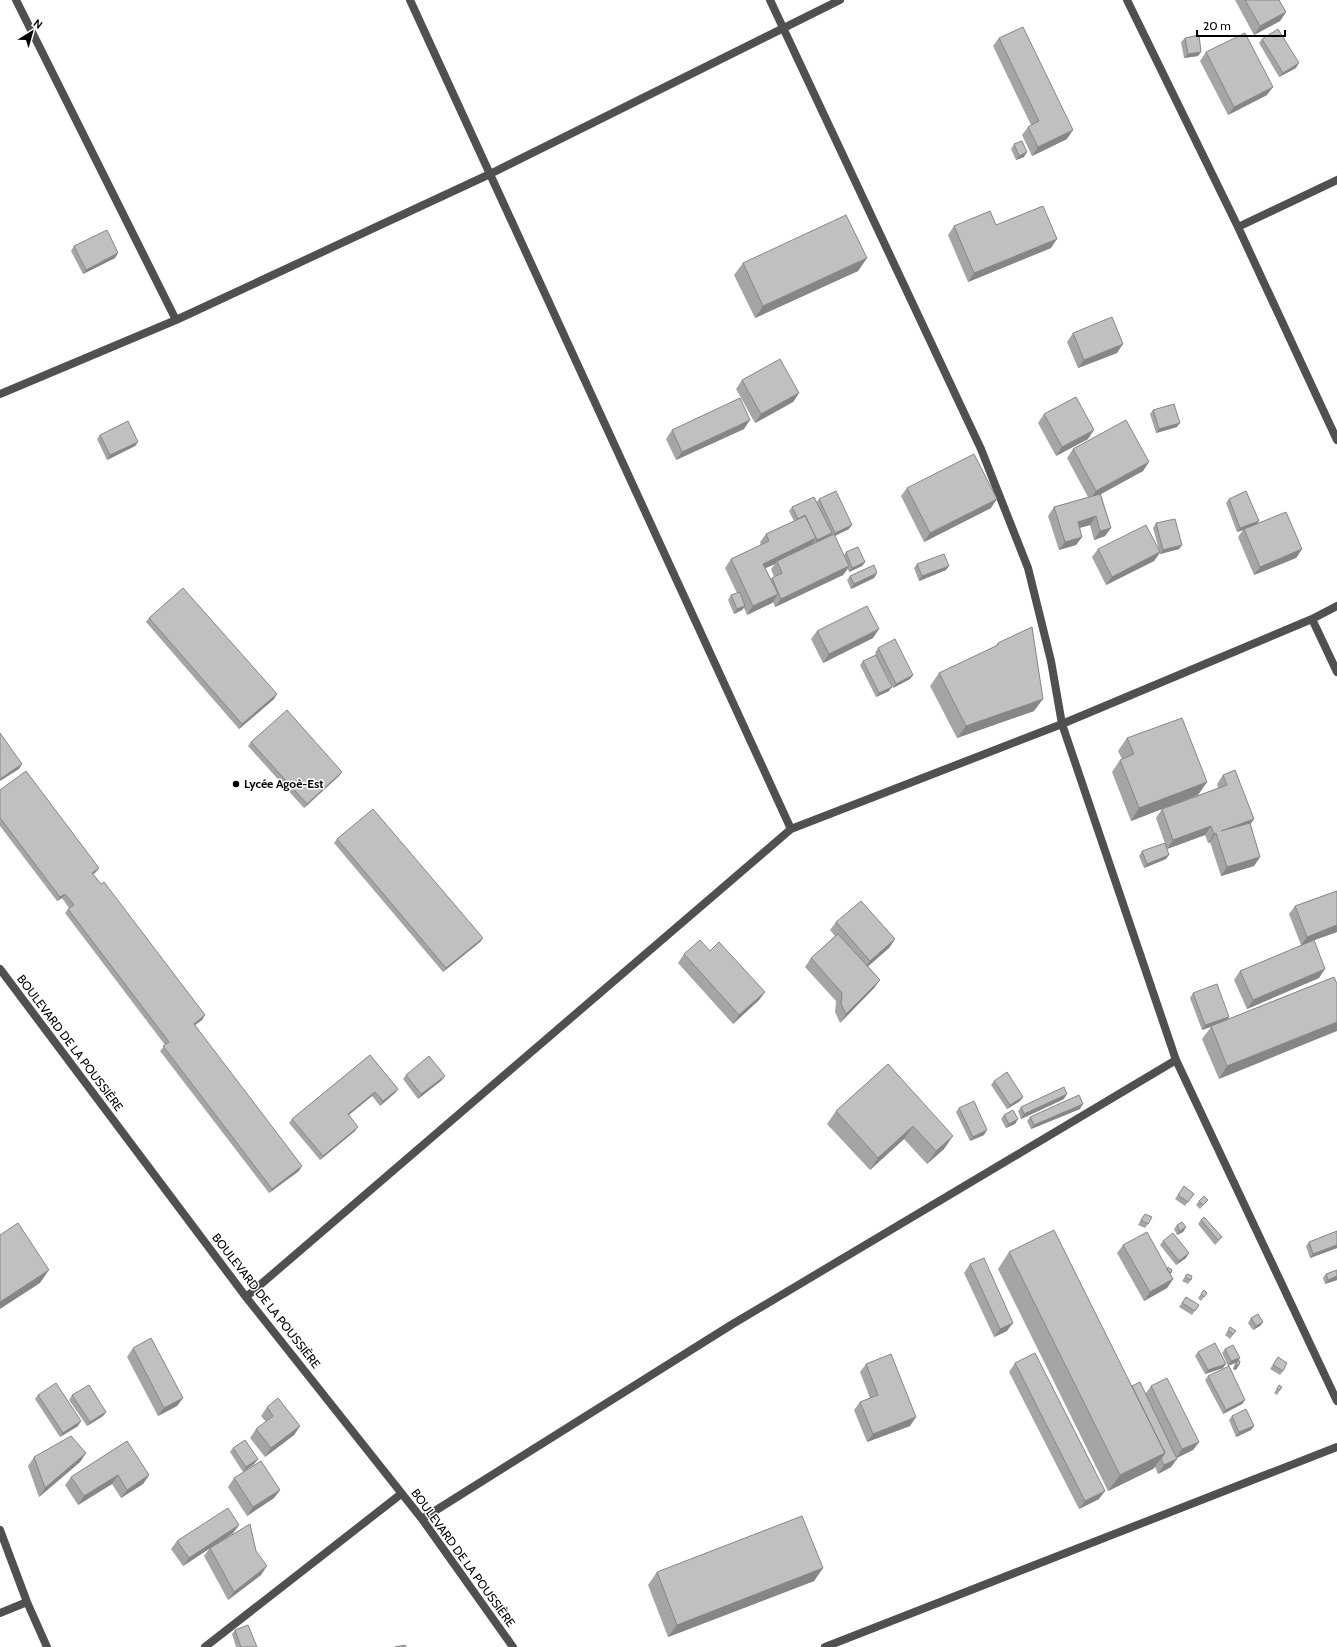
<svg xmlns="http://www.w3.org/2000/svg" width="1337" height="1647" font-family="Cabin,sans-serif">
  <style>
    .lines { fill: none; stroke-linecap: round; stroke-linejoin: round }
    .street { stroke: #505050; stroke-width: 8 }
    .wall { fill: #a5a5a5; fill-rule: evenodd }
    .shaded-wall { fill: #868686 }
    .building { fill: #c0c0c0; stroke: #868686 }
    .poi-dot { fill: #000; stroke: #fff; stroke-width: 1.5 }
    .labels { text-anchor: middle; stroke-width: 3; stroke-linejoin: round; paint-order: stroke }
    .poi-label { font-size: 12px; font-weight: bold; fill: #000; stroke: #fff; text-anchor: start }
    .street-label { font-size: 12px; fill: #000; stroke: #fff }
  </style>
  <rect width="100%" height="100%" fill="#fff"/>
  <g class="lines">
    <path class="street" d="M16,0L176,320
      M410,0L791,829
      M770,0L981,449L1028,568L1051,661L1062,724L1176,1060L1337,1401
      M1127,0L1238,227L1337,440
      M1238,227L1337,180
      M0,394L176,320L490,174L840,0
      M1312,619L1337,672
      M0,969L246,1297L422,1519L513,1647
      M246,1297L791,829L1062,724L1312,619L1337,606
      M422,1519L731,1325L1176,1060
      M0,1530L27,1602L47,1647
      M0,1613L27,1602
      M205,1647L401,1494
      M825,1647L1337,1447"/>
  </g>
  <path class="wall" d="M1235,0H1279L1286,12L1280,21L1254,35Z
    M999,38L1067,139L1032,156L1022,135L1028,127L1031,125L993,46Z
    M1185,38L1198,56L1184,58L1181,42Z
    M1262,39L1296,68L1279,77L1259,43Z
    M1206,52L1267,95L1228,115L1200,61Z
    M1014,144L1024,157L1016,160L1011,149Z
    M996,225L1051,248L968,282L948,235L954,226Z
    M74,246L118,253L115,258L83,274L71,251Z
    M867,258L858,271L755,318L734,275L743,263Z
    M1073,333L1117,353L1078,368L1067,342Z
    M742,380L799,393L793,402L755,423L736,389Z
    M1153,410L1177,427L1156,433L1150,414Z
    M1044,414L1088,439L1056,456L1038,423Z
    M744,429L676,460L666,439L672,430Z
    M100,435L138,442L135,446L107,460L97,439Z
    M1073,449L1143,471L1101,494L1111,528L1105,536L1094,540L1090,525L1079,528L1082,537L1076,545L1059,550L1048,516L1054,507L1088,497L1067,458Z
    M907,488L991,508L924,542L901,496Z
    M819,499L849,529L835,536L844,555L846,552L865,562L862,566L849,572L848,569L843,575L775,607L773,602L772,603L747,615L744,608L742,610L734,614L728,600L731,595L737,593L725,568L731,559L761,545L760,542L766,534L794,521L789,511L792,507L817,502ZM775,564L771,569L774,577L772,578L771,579L765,568Z
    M1229,499L1259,521L1257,523L1302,549L1296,558L1254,575L1238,537L1243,530L1237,532L1226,503Z
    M1156,523L1182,545L1179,549L1160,554V553L1154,561L1106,585L1092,557L1098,549L1159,550L1153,528Z
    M917,564L946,570L919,581L914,568Z
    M877,573L874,578L851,589L847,580L850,576Z
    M149,618L277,694L274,699L239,729L146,622Z
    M817,631L873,638L823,663L811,639Z
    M998,643L1034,711L957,738L930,686L939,673L995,647Z
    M878,648L913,675L910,679L893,688L885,672L889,691L876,697L860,665L863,661L876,655L875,653Z
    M1127,738L1207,782L1198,795L1131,821L1112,772L1120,760L1122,759L1118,751Z
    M251,742L339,776L304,808L248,746Z
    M1223,775L1250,824L1260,857L1254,866L1221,876L1210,842L1208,843L1205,835L1167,849L1156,818L1162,809L1218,788L1217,784Z
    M0,790L96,872L93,874L205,1015L202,1020L195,1025L299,1171L269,1193L160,1051L165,1045L65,913L69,908L62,898L57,901L0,826Z
    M337,839L483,938L480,942L443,972L334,843Z
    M1142,851L1166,859L1144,868L1139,856Z
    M1337,891V932L1314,940L1319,978L1247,1009L1234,980L1240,971L1310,942L1301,945L1289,914L1295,906Z
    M836,922L895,939L889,948L868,966L880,980L874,988L840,1023L835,1012L836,1001L805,967L811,958L835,936L830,930Z
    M710,951L765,992L759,1000L733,1024L678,963L684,954Z
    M1334,977L1219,1079L1202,1039L1211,1027L1202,1030L1190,998L1193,993L1229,1017L1228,1019Z
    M370,1055L398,1089L395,1093L380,1106L372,1096L349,1115L355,1131L320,1160L289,1123L292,1119Z
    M888,1064L944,1149L927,1164L904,1139L870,1170L827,1124L836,1111Z
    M406,1075L442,1080L418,1099L403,1079Z
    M994,1081L1023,1097L1020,1101L1007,1109L991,1085Z
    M1064,1099L1021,1119L1018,1111L1021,1107Z
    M959,1108L984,1135L970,1141L956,1112Z
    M1080,1109L1031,1129L1027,1121L1030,1117Z
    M1004,1115L1018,1119L1015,1124L1006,1128L1001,1119Z
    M1184,1186L1194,1194L1185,1206L1175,1199Z
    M1208,1200L1200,1209L1196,1205L1199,1201Z
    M1145,1214L1148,1224L1145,1228L1138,1225L1142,1218Z
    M1201,1220L1222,1237L1218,1242L1215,1245L1198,1224Z
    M1177,1225L1186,1227L1183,1232L1177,1235L1174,1229Z
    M1337,1231V1248L1310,1258L1306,1246L1309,1242Z
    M1163,1241L1186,1258L1176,1265L1160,1245Z
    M1123,1245L1167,1269L1172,1270L1170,1274L1173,1279L1167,1288L1144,1301L1117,1253Z
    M1009,1252L1132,1386L1146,1393L1151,1386L1199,1442L1193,1450L1177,1458L1171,1467L1158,1474L1155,1467L1153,1469L1108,1491L998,1269Z
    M970,1264L1007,1331L994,1337L964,1273Z
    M1337,1270V1280L1325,1284L1323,1278L1326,1274Z
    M1187,1274L1191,1280L1188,1284L1182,1281Z
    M1201,1294L1204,1297L1201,1301L1198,1298Z
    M1186,1297L1199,1305L1192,1315L1179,1307Z
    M1251,1318L1263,1322L1260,1326L1253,1330L1248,1323Z
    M1230,1327L1236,1331L1230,1339L1225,1335Z
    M133,1348L183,1398L177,1406L158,1416L127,1357Z
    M1225,1349L1240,1358L1238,1361L1236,1370L1233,1369L1235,1363L1228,1366L1222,1353Z
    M1198,1352L1223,1368L1205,1374L1195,1356Z
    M1278,1357L1283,1371L1280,1375L1270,1369Z
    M1015,1363L1099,1499L1079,1509L1009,1372Z
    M866,1364L910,1426L867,1442L854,1410L860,1402L870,1398L860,1372Z
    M1208,1376L1245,1400L1242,1404L1223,1414L1205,1380Z
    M1279,1385L1282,1387L1277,1395L1274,1393Z
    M38,1395L78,1426L60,1437L35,1399Z
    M72,1395L106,1412L103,1416L87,1426L69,1400Z
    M267,1407L300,1426L294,1435L265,1457L250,1438L256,1429L266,1422L261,1416Z
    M1232,1416L1254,1426L1251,1430L1236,1437L1229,1420Z
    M127,1441L149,1475L143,1484L121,1498L112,1484L78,1505L65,1485L71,1477Z
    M233,1448L258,1459L254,1464L243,1472L230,1452Z
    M86,1453L80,1462L39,1497L28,1466L34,1457Z
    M234,1478L280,1490L274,1498L247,1516L228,1487Z
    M239,1525L233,1533L220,1542L261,1575L228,1600L204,1556L209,1549L183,1566L171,1549L177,1541Z
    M823,1568L814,1581L668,1637L648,1585L657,1572Z
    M235,1630L257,1647H236L232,1634Z"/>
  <path class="shaded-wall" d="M1286,12L1280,21L1254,35L1260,26Z
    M1201,52L1198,56L1184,58L1188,54Z
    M1299,63L1296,68L1279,77L1283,73Z
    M1273,87L1267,95L1228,115L1234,107Z
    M1073,130L1067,139L1032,156L1038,147Z
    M1027,152L1024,157L1016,160L1019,156Z
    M1057,239L1051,248L968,282L974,273Z
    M118,253L115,258L83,274L86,270Z
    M867,258L858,271L755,318L763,306Z
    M1123,344L1117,353L1078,368L1084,360Z
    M799,393L793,402L755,423L761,414Z
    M750,420L744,429L676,460L682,452Z
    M1180,423L1177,427L1156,433L1159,429Z
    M1094,430L1088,439L1056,456L1062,447Z
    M138,442L135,446L107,460L110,455Z
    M1149,462L1143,471L1090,500L1096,491Z
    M997,499L991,508L924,542L930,533Z
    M1096,516L1090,525L1072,530L1078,522Z
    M1259,521L1256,525L1244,529L1243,530L1237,532L1240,528Z
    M852,525L849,529L832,537L835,533Z
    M1111,528L1105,536L1094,540L1100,531Z
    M832,533L829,538L814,545L817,540Z
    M1082,537L1076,545L1059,550L1065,542Z
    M816,538L810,547L777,561L775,564L757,572L763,564Z
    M1182,545L1179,549L1160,554L1163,550Z
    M1302,549L1296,558L1254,575L1260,567Z
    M1160,552L1154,561L1106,585L1112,577Z
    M865,562L862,566L849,572L852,568Z
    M849,566L843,575L775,607L781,599Z
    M949,566L946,570L919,581L922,576Z
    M877,573L874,578L851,589L854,584Z
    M778,594L772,603L747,615L753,606Z
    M745,606L742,610L734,614L737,609Z
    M879,629L873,638L823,663L829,654Z
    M913,675L910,679L893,688L896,684Z
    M892,687L889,691L876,697L879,693Z
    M277,694L274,699L239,729L242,724Z
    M1043,699L1034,711L957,738L966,726Z
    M22,764L19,769L0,781V779Z
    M342,772L339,776L304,808L307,804Z
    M1207,782L1198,795L1131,821L1139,808Z
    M1254,819L1248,828L1221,831Z
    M1211,826L1205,835L1167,849L1173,840Z
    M1216,833L1210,842L1208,843L1214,834Z
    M1169,855L1166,859L1144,868L1147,864Z
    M1260,857L1254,866L1221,876L1227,867Z
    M99,868L96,872L89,877L92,873Z
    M65,894L62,898L57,901L60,897Z
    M1337,925V932L1301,945L1307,937Z
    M483,938L480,942L443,972L446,968Z
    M895,939L889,948L864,970L870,961Z
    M1325,969L1319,978L1247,1009L1253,1000Z
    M880,980L874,988L840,1023L846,1014Z
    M765,992L759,1000L733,1024L739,1015Z
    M205,1015L202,1020L191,1028L194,1024Z
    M1229,1017L1226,1021L1202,1030L1205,1025Z
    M1337,1022V1031L1219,1079L1227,1066Z
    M445,1076L442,1080L418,1099L421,1094Z
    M398,1089L395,1093L380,1106L383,1101Z
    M375,1092L372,1096L345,1118L348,1114Z
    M1067,1094L1064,1099L1021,1119L1024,1114Z
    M1023,1097L1020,1101L1007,1109L1010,1105Z
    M1083,1104L1080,1109L1031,1129L1034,1125Z
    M1018,1119L1015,1124L1006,1128L1009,1124Z
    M913,1126L904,1139L870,1170L878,1158Z
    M358,1127L355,1131L320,1160L323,1156Z
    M987,1130L984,1135L970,1141L973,1137Z
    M953,1136L944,1149L927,1164L936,1151Z
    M302,1166L299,1171L269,1193L272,1189Z
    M1186,1227L1183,1232L1177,1235L1180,1231Z
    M1337,1245V1248L1310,1258L1313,1254Z
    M1189,1253L1186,1258L1176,1265L1179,1261Z
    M49,1270L40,1283L0,1309V1302Z
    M1337,1276V1280L1325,1284L1328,1280Z
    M1173,1279L1167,1288L1144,1301L1150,1292Z
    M1263,1322L1260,1326L1253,1330L1256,1326Z
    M1013,1323L1007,1331L994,1337L1000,1329Z
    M1240,1358L1237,1363V1361L1235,1363L1228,1366L1231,1361Z
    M1226,1364L1223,1368L1205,1374L1208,1370Z
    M1236,1365H1239L1236,1370L1233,1369Z
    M183,1398L177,1406L158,1416L164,1408Z
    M1245,1400L1242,1404L1223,1414L1226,1410Z
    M106,1412L103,1416L87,1426L90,1422Z
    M916,1417L910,1426L867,1442L873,1434Z
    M81,1421L78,1426L60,1437L63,1433Z
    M300,1426L294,1435L265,1457L271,1448Z
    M1254,1426L1251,1430L1236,1437L1239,1432Z
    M1199,1442L1193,1450L1176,1458L1182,1449Z
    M86,1453L80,1462L39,1497L45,1488Z
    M1165,1453L1153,1469L1108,1491L1120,1475Z
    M258,1459L254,1464L243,1472L246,1467Z
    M1177,1459L1171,1467L1158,1474L1164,1465Z
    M118,1475L112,1484L78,1505L84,1496Z
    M149,1475L143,1484L121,1498L127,1490Z
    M280,1490L274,1498L247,1516L253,1507Z
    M1105,1491L1099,1499L1079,1509L1085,1501Z
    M239,1525L233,1533L183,1566L189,1558Z
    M267,1566L261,1575L228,1600L234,1592Z
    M823,1568L814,1581L668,1637L677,1625Z"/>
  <path class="building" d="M1245,0H1279L1286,12L1260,26Z
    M1023,27L1073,130L1038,147L1028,127L1039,121L999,38Z
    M1278,29L1299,63L1283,73L1262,39Z
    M1245,33L1273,87L1234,107L1206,52Z
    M1199,35L1201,52L1188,54L1185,38Z
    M1022,141L1027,152L1019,156L1014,144Z
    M1043,206L1057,239L974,273L954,226L990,211L996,225Z
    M846,215L867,258L763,306L743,263Z
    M107,230L118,253L86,270L74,246Z
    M1112,317L1123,344L1084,360L1073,333Z
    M780,359L799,393L761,414L742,380Z
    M1076,397L1094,430L1062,447L1044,414Z
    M740,398L750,420L682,452L672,430Z
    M1174,404L1180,423L1159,429L1153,410Z
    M1126,420L1149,462L1096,491L1073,449Z
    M128,421L138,442L110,455L100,435Z
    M974,454L997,499L930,533L907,488Z
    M836,491L852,525L835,533L819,499Z
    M1246,491L1259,521L1240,528L1229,499Z
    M1100,494L1111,528L1100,531L1096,516L1078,522L1082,537L1065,542L1054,507Z
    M814,497L832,533L817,540L805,515L798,519L792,507Z
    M1286,512L1302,549L1260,567L1244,529Z
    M805,516L816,538L763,564L778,594L753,606L731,559L769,541L766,534Z
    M1175,519L1182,545L1163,550L1156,523Z
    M1146,525L1160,552L1112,577L1098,549Z
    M834,534L849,566L781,599L772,578L782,573L777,561Z
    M858,547L865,562L852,568L846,552Z
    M944,554L949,566L922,576L917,564Z
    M874,565L877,573L854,584L850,576Z
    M183,588L277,694L242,724L149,618Z
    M740,592L745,606L737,609L731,595Z
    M867,606L879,629L829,654L817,631Z
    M1032,627L1043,699L966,726L939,673L998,645V643Z
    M895,639L913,675L896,684L878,648Z
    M876,655L892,687L879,693L863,661Z
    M287,710L342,772L307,804L251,742Z
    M1182,718L1207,782L1139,808L1120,760L1134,754L1127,738Z
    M0,733L22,764L0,779Z
    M1235,770L1254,819L1221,831L1250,823L1260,857L1227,867L1216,833L1214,834L1211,826L1173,840L1162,809L1227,785L1223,775Z
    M26,771L99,868L92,873L101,884L104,882L205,1015L194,1024L302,1166L272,1189L163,1046L169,1042L68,909L74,905L65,894L60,897L0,818V790Z
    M373,809L483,938L446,968L337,839Z
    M1165,843L1169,855L1147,864L1142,851Z
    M1337,891V925L1307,937L1295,906Z
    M861,901L895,939L870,961L836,922Z
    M838,934L880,980L846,1014L841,1004L842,993L811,958Z
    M700,940L710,951L719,942L765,992L739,1015L684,954Z
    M1314,940L1325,969L1253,1000L1240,971Z
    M1334,977L1337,984V1022L1227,1066L1211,1026Z
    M1217,984L1229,1017L1205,1025L1193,993Z
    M370,1055L398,1089L383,1101L375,1092L348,1114L358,1127L323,1156L292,1119Z
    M429,1056L445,1076L421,1094L406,1075Z
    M888,1064L953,1136L936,1151L913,1126L878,1158L836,1111Z
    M1007,1072L1023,1097L1010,1105L994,1081Z
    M1064,1087L1067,1094L1024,1114L1021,1107Z
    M1079,1095L1083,1104L1034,1125L1030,1117Z
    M974,1101L987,1130L973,1137L959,1108Z
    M1013,1110L1018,1119L1009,1124L1004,1115Z
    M1184,1186L1194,1194L1188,1202L1178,1195Z
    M1204,1196L1208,1200L1203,1205L1199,1201Z
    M1145,1214L1152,1217L1148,1224L1141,1220Z
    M1204,1217L1222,1237L1218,1240L1201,1220Z
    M1182,1222L1186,1227L1180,1231L1177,1225Z
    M18,1223L49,1270L0,1302V1235Z
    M1054,1230L1165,1453L1120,1475L1009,1252Z
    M1337,1231V1245L1313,1254L1309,1242Z
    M1147,1232L1173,1279L1150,1292L1123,1245Z
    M1173,1233L1189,1253L1179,1261L1163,1241Z
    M984,1258L1013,1323L1000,1329L970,1264Z
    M1168,1267L1172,1270L1171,1273L1169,1272L1167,1270Z
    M1337,1270V1276L1328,1280L1326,1274Z
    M1187,1274L1192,1276L1191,1280L1185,1277Z
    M1204,1290L1207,1293L1204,1297L1201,1294Z
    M1186,1297L1199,1305L1195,1311L1182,1303Z
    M1258,1314L1263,1322L1256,1326L1251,1318Z
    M1230,1327L1236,1331L1233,1334L1228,1330Z
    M151,1338L183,1398L164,1408L133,1348Z
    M1215,1343L1226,1364L1208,1370L1198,1352Z
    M1233,1345L1240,1358L1231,1361L1225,1349Z
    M1035,1353L1105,1491L1085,1501L1015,1363Z
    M891,1354L916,1417L873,1434L860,1402L878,1395L866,1364Z
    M1278,1357L1287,1363L1283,1371L1273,1365Z
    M1237,1361H1240L1239,1365H1236Z
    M1229,1366L1245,1400L1226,1410L1208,1376Z
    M1167,1378L1199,1442L1182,1449L1151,1386Z
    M1140,1382L1177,1459L1164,1465L1161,1459L1165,1453L1132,1386Z
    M56,1383L81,1421L63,1433L38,1395Z
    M89,1385L106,1412L90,1422L72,1395Z
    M1279,1385L1282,1387L1280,1390L1277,1389Z
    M278,1398L300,1426L271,1448L256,1429L273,1416L267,1407Z
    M1246,1409L1254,1426L1239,1432L1232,1416Z
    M71,1436L86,1453L45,1488L34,1457Z
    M245,1440L258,1459L246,1467L233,1448Z
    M127,1441L149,1475L127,1490L118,1475L84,1496L71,1477Z
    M261,1461L280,1490L253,1507L234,1478Z
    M228,1508L239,1525L189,1558L177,1541Z
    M802,1516L823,1568L677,1625L657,1572Z
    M250,1524L256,1551L267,1566L234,1592L210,1548Z
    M248,1625L257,1647H241L235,1630Z
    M405,1645L406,1647H395Z"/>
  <circle class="poi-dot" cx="236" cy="784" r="4"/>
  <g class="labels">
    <g class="poi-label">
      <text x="244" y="788">Lycée Agoè-Est</text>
    </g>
    <g class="street-label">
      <text transform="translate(70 1043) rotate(53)" y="4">BOULEVARD DE LA POUSSIÈRE</text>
      <text transform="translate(266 1301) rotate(52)" y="4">BOULEVARD DE LA POUSSIÈRE</text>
      <text transform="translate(463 1558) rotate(54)" y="4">BOULEVARD DE LA POUSSIÈRE</text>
    </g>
  </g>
  <g transform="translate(32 32) rotate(37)" stroke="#ffffff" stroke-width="3" paint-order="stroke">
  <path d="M0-3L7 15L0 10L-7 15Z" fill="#000000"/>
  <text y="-6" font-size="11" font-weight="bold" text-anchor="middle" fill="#000000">N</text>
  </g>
  <path d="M1197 30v6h88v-6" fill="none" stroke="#000000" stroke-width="2"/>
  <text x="1203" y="30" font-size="12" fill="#000000" stroke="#ffffff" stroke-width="3" paint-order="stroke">20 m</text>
</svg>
